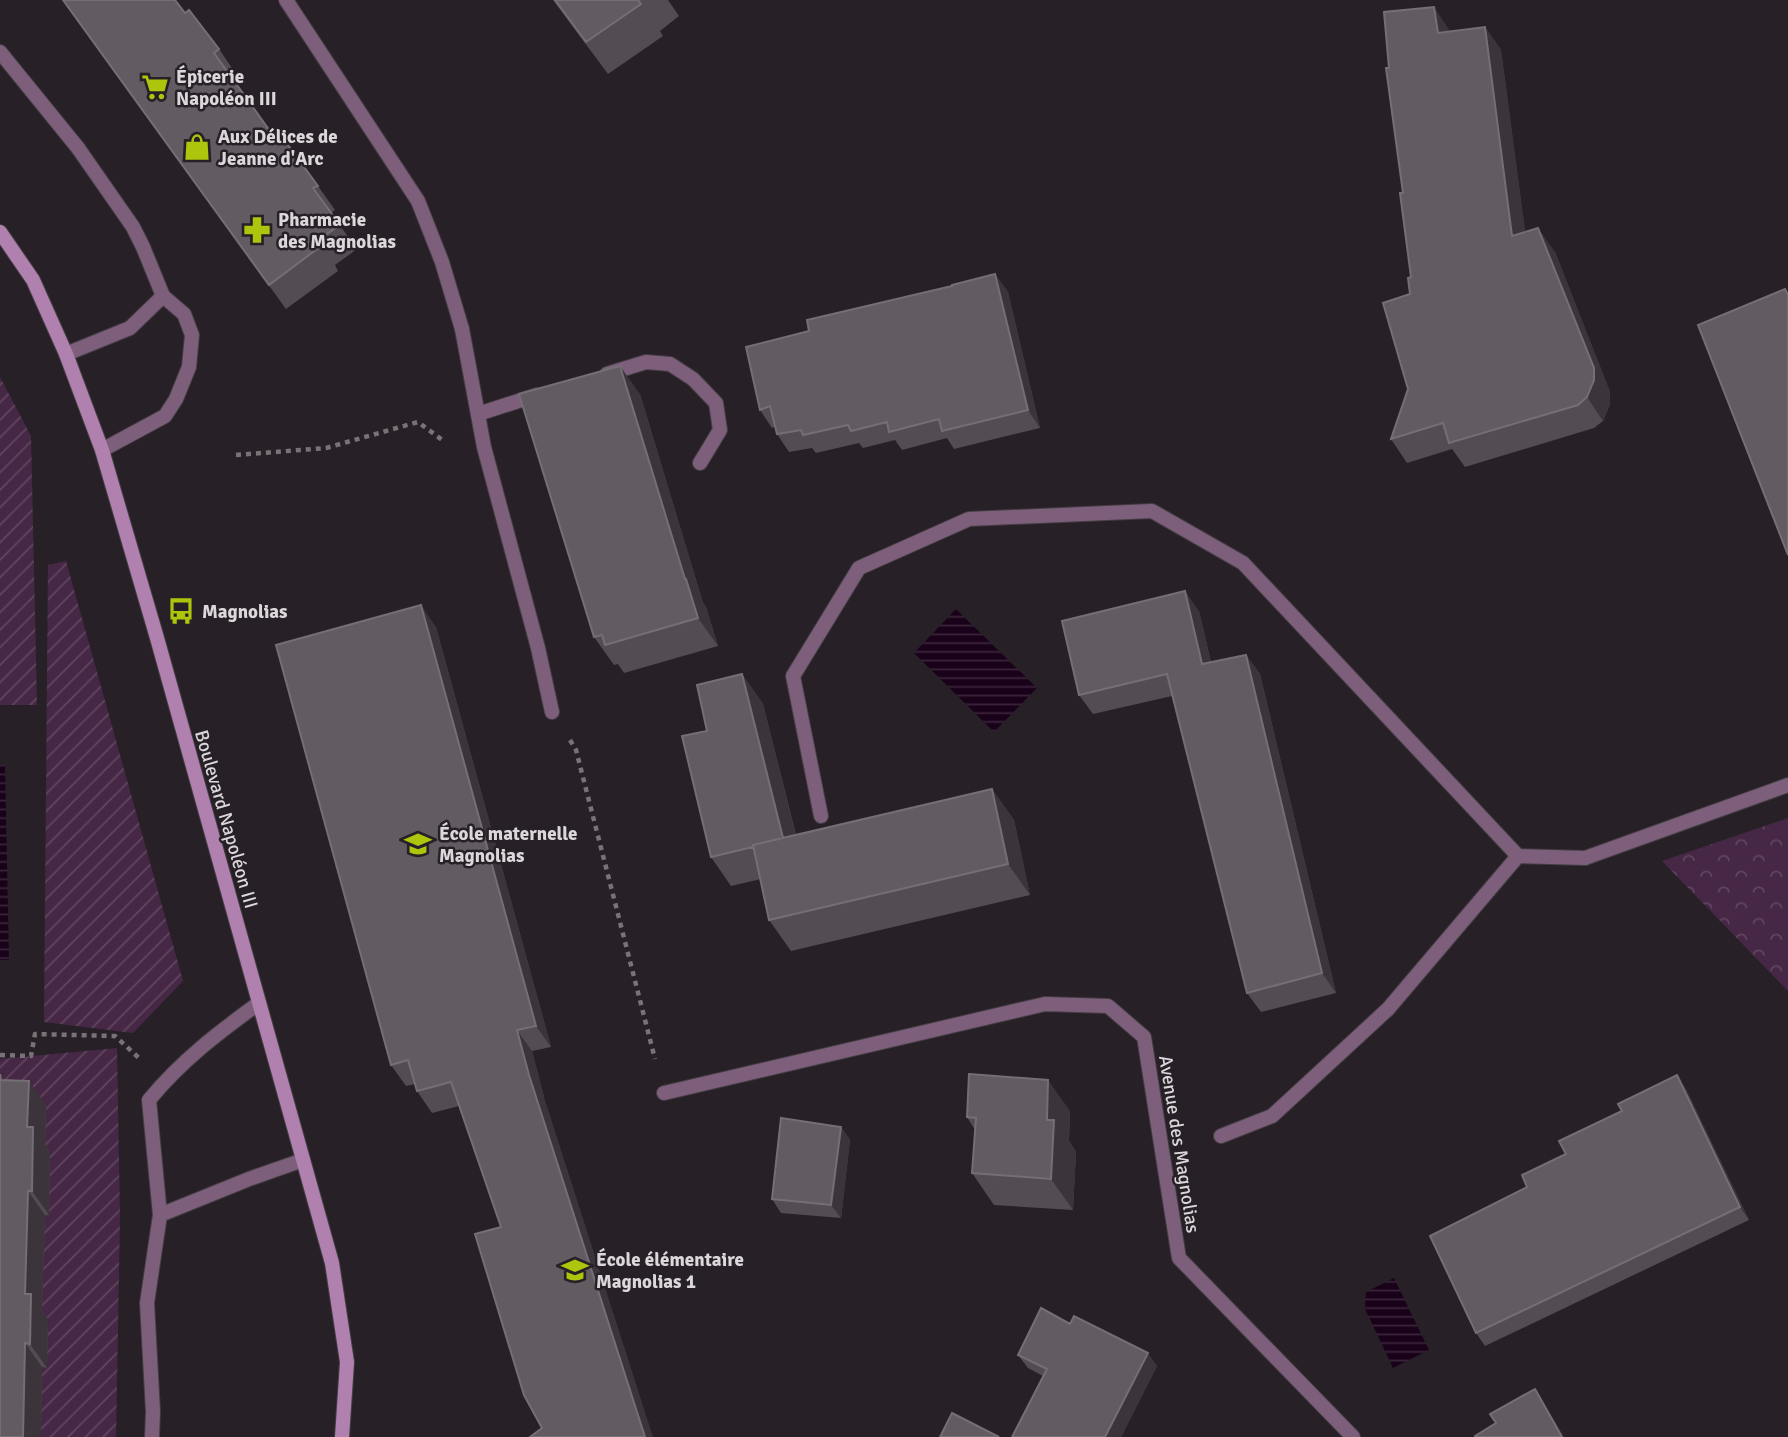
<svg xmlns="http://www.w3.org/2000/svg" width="1788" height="1437" font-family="Signika,sans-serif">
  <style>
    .forest { fill: url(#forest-crowns) }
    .garden { fill: url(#garden-furrows) }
    .water { fill: url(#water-rules) }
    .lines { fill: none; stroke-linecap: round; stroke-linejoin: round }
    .lane-casing { stroke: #443e44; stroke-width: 16 }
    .street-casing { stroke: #443e44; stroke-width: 16 }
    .secondary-casing { stroke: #443e44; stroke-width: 16 }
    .path { stroke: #797378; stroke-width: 4.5; stroke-dasharray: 5 5; stroke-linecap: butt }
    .lane { stroke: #7d5f7b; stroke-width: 14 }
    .street { stroke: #7d5f7b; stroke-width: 14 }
    .secondary { stroke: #b080ae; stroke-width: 14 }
    .wall { fill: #534c53 }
    .shaded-wall { fill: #3b353b }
    .building { fill: #625b62; stroke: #756f75; stroke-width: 2 }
    .labels { text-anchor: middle; stroke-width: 5; stroke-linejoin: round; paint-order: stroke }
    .poi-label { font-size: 19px; font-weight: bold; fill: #dcd7db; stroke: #272127; text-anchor: start }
    .street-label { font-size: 19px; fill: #dcd7db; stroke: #272127 }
  </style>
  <defs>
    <pattern id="forest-crowns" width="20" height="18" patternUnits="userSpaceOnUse" patternTransform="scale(1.75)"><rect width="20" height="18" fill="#462745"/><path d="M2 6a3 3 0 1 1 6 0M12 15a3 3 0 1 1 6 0" fill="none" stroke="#60465f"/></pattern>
    <pattern id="garden-furrows" width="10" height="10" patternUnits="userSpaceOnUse" patternTransform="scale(1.75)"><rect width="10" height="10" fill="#462745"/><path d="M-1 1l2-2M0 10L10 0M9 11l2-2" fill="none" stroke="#60465f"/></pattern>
    <pattern id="water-rules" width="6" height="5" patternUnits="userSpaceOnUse" patternTransform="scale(1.75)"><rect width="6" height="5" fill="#190119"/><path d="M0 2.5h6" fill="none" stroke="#3a253a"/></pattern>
  </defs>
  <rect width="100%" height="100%" fill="#272127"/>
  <path class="forest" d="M1788,818V991L1662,861Z"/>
  <path class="garden" d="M0,377L31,436L37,705H0Z
    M66,561L183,981L133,1033L44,1022L48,565Z
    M117,1048L120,1218L116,1437H0V1059Z"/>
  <path class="water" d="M956,609L1037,688L994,732L914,653Z
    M0,765H5L9,960H0Z
    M1394,1278L1429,1350L1393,1368L1365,1309L1366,1292Z"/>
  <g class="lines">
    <defs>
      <path id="lane" d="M286,0L418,201L442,262L462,329
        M0,52L78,148
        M66,354L130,328L163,296L184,314L192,335L189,367L176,399L165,416L102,450
        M607,374L646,362L670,364L693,379L716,403L720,430L700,463
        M478,414L537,395
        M821,816L793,676L859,568L969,519L1152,511L1243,563L1518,856L1585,858
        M1221,1136L1272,1116L1388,1009L1518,856"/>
      <path id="street" d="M78,148L133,227L143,247L163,296
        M462,329L484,447L538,648L552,712
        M1585,858L1788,785
        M664,1093L1045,1004L1108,1006L1144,1037L1179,1258L1353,1437
        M160,1215L249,1179L303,1160
        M152,1437L153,1412L147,1303L160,1215L149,1100C182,1060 218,1033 259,1003"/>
      <path id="secondary" d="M0,232L33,280L66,354L102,450L157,638L332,1263L347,1362L342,1437"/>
    </defs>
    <use href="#lane" class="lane-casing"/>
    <use href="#street" class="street-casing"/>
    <use href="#secondary" class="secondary-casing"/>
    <path class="path" d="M236,455L326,448L418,422L445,442
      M570,740L576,750L655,1059
      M0,1055L31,1056L35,1034L115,1036L139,1058"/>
    <use href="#lane" class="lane"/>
    <use href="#street" class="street"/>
    <use href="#secondary" class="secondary"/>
  </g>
  <path class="wall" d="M63,0L185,13L219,49L236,74L231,77L275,138L318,186L335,210L331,213L357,249L335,265L338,271L286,309Z
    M553,0H668L679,16L660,31L663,36L608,74Z
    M1485,27L1501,50L1525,232L1555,252L1610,392V404L1603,421L1594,428L1465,467L1452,449L1407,463L1391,439L1408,389L1411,277L1403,193L1389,68L1450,31Z
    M995,274L1008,292L1040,428L954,449L947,438L902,450L895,440L863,448L859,443L816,453L812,448L789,452L777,434L775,427L772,428L760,410L809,331L952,286Z
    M640,394L703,603L706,607L718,646L624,673L618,664L614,665L594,637Z
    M1199,611L1211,662L1246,655L1260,674L1336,993L1261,1012L1247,993L1172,696L1093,714L1079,695Z
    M436,627L551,1047L532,1051L544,1097L542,1428L501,1227L459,1106L432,1113L417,1091L415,1084L406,1086L391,1065Z
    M742,674L763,704L796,835L992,789L1014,820L1030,895L791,951L769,920L761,879L731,886L711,857L707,731Z
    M5,1080L46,1105L45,1144L50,1152L49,1215H45L42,1310L48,1319L47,1368L42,1367L41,1437H0Z
    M1686,1089L1749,1220L1485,1346L1476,1333L1527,1187Z
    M1070,1111L1069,1141L1076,1152L1073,1210L994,1205L972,1173L975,1130L967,1117Z
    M841,1127L850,1140L841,1218L781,1213L772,1199Z
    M1070,1324L1157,1366L1121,1437H1012L1043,1376L1028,1368L1018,1355Z"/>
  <path class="shaded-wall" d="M1434,7L1450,31L1438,33Z
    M1485,27L1501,50L1529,260L1512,236Z
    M1538,228L1555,252L1610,392V404L1603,421L1587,397Z
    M995,274L1008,292L1040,428L1028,410Z
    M620,366L640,394L703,603L706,607L718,646L698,618L685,579Z
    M1185,591L1199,611L1216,684L1202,664Z
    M421,605L436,627L551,1047L536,1026Z
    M1246,655L1260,674L1336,993L1322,973Z
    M742,674L763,704L804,869L784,840Z
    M992,789L1014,820L1030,895L1008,864Z
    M517,1030L532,1051L544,1097L653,1437H645L529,1075Z
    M1677,1075L1686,1089L1749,1220L1740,1207Z
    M1048,1080L1070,1111L1069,1141L1076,1152L1073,1210L1051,1179L1047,1120Z
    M29,1081L46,1105L45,1144L50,1152L49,1215L32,1191L27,1127Z
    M841,1127L850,1140L841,1218L831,1205Z
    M28,1191L45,1215L42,1310L48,1319L47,1368L30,1344L25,1294Z
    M25,1343L42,1367L41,1437H23Z
    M1148,1353L1157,1366L1121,1437H1105Z
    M1535,1389L1544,1403L1564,1437H1562Z"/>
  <path class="building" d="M63,0H175L185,13L189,10L219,49L214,53L275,138L280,134L318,186L313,188L340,225L318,240L321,246L269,285Z
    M555,0H638L641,4L586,42Z
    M1434,7L1438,33L1485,27L1512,236L1538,228L1594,368V380L1587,397L1578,405L1449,443L1443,423L1391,439L1408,389L1383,303L1410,294L1408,278L1411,277L1400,193H1403L1386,68H1389L1384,12Z
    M995,274L1028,410L942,431L939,419L889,432L887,422L851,431L848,425L803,435L801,430L777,434L770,406L760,410L746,347L809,331L807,320L952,286V285Z
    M1785,289L1788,295V555L1698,325Z
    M620,366L685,579H686L698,618L605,645L602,635L594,637L519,394Z
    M1185,591L1202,664L1246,655L1322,973L1247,993L1167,674L1079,695L1062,621Z
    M421,605L536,1026L517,1030L529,1075L645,1437H530L542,1428L524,1395L475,1234L501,1227L451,1082L417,1091L408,1060L391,1065L276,645Z
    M742,674L783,838L753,845V847L711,857L682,736L707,731L697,685Z
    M992,789L1008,864L769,920L753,845Z
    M0,1074L1,1080L29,1081L27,1127H33L32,1191H28L25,1294H31L30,1344L25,1343L23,1437H0Z
    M969,1074L1048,1080L1047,1120H1054L1051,1179L972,1173L976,1118L967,1117Z
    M1677,1075L1740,1207L1476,1333L1430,1236L1527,1187L1522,1175L1566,1154L1559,1141L1622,1111L1618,1104Z
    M781,1118L841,1127L831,1205L772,1199Z
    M1041,1308L1070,1324L1074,1316L1148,1353L1105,1437H1012L1047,1369L1018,1355Z
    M1535,1389L1562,1437H1475V1436L1496,1423L1490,1414Z
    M952,1413L999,1437H940Z"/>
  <defs>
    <symbol id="supermarket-bare" viewBox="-9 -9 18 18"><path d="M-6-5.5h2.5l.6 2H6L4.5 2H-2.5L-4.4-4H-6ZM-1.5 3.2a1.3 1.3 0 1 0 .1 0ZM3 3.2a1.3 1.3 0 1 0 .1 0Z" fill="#adc60d" stroke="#272127" stroke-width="2.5" paint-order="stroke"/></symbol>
    <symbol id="shop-bare" viewBox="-9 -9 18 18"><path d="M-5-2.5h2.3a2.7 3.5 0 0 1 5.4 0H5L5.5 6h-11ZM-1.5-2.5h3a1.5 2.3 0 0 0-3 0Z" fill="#adc60d" stroke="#272127" stroke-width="2.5" paint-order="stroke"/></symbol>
    <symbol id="pharmacy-bare" viewBox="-9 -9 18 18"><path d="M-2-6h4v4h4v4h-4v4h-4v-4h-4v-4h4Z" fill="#adc60d" stroke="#272127" stroke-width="2.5" paint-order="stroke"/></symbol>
    <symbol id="bus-bare" viewBox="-9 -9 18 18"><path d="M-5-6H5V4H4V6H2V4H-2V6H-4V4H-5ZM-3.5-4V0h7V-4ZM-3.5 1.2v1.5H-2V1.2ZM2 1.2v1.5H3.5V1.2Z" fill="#adc60d" stroke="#272127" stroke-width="2.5" paint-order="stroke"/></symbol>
    <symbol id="school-bare" viewBox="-9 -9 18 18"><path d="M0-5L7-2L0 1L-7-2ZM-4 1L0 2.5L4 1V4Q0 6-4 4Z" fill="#adc60d" stroke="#272127" stroke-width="2.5" paint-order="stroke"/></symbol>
  </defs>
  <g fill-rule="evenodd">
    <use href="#supermarket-bare" x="136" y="68" width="38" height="38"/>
    <use href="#shop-bare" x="178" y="128" width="38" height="38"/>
    <use href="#pharmacy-bare" x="238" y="211" width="38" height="38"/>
    <use href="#bus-bare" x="162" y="592" width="38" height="38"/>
    <use href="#school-bare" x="399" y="825" width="38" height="38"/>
    <use href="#school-bare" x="556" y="1251" width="38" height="38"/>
  </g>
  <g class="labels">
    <g class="poi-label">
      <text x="176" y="83">Épicerie<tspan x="176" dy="22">Napoléon III</tspan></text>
      <text x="218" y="143">Aux Délices de<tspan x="218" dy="22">Jeanne d'Arc</tspan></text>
      <text x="278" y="226">Pharmacie<tspan x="278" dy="22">des Magnolias</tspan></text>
      <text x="202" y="618">Magnolias</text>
      <text x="439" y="840">École maternelle<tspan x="439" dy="22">Magnolias</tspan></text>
      <text x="596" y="1266">École élémentaire<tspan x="596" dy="22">Magnolias 1</tspan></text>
    </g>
    <g class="street-label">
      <text transform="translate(227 819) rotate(74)" y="7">Boulevard Napoléon III</text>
      <text transform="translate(1180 1144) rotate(81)" y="7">Avenue des Magnolias</text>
    </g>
  </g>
</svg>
